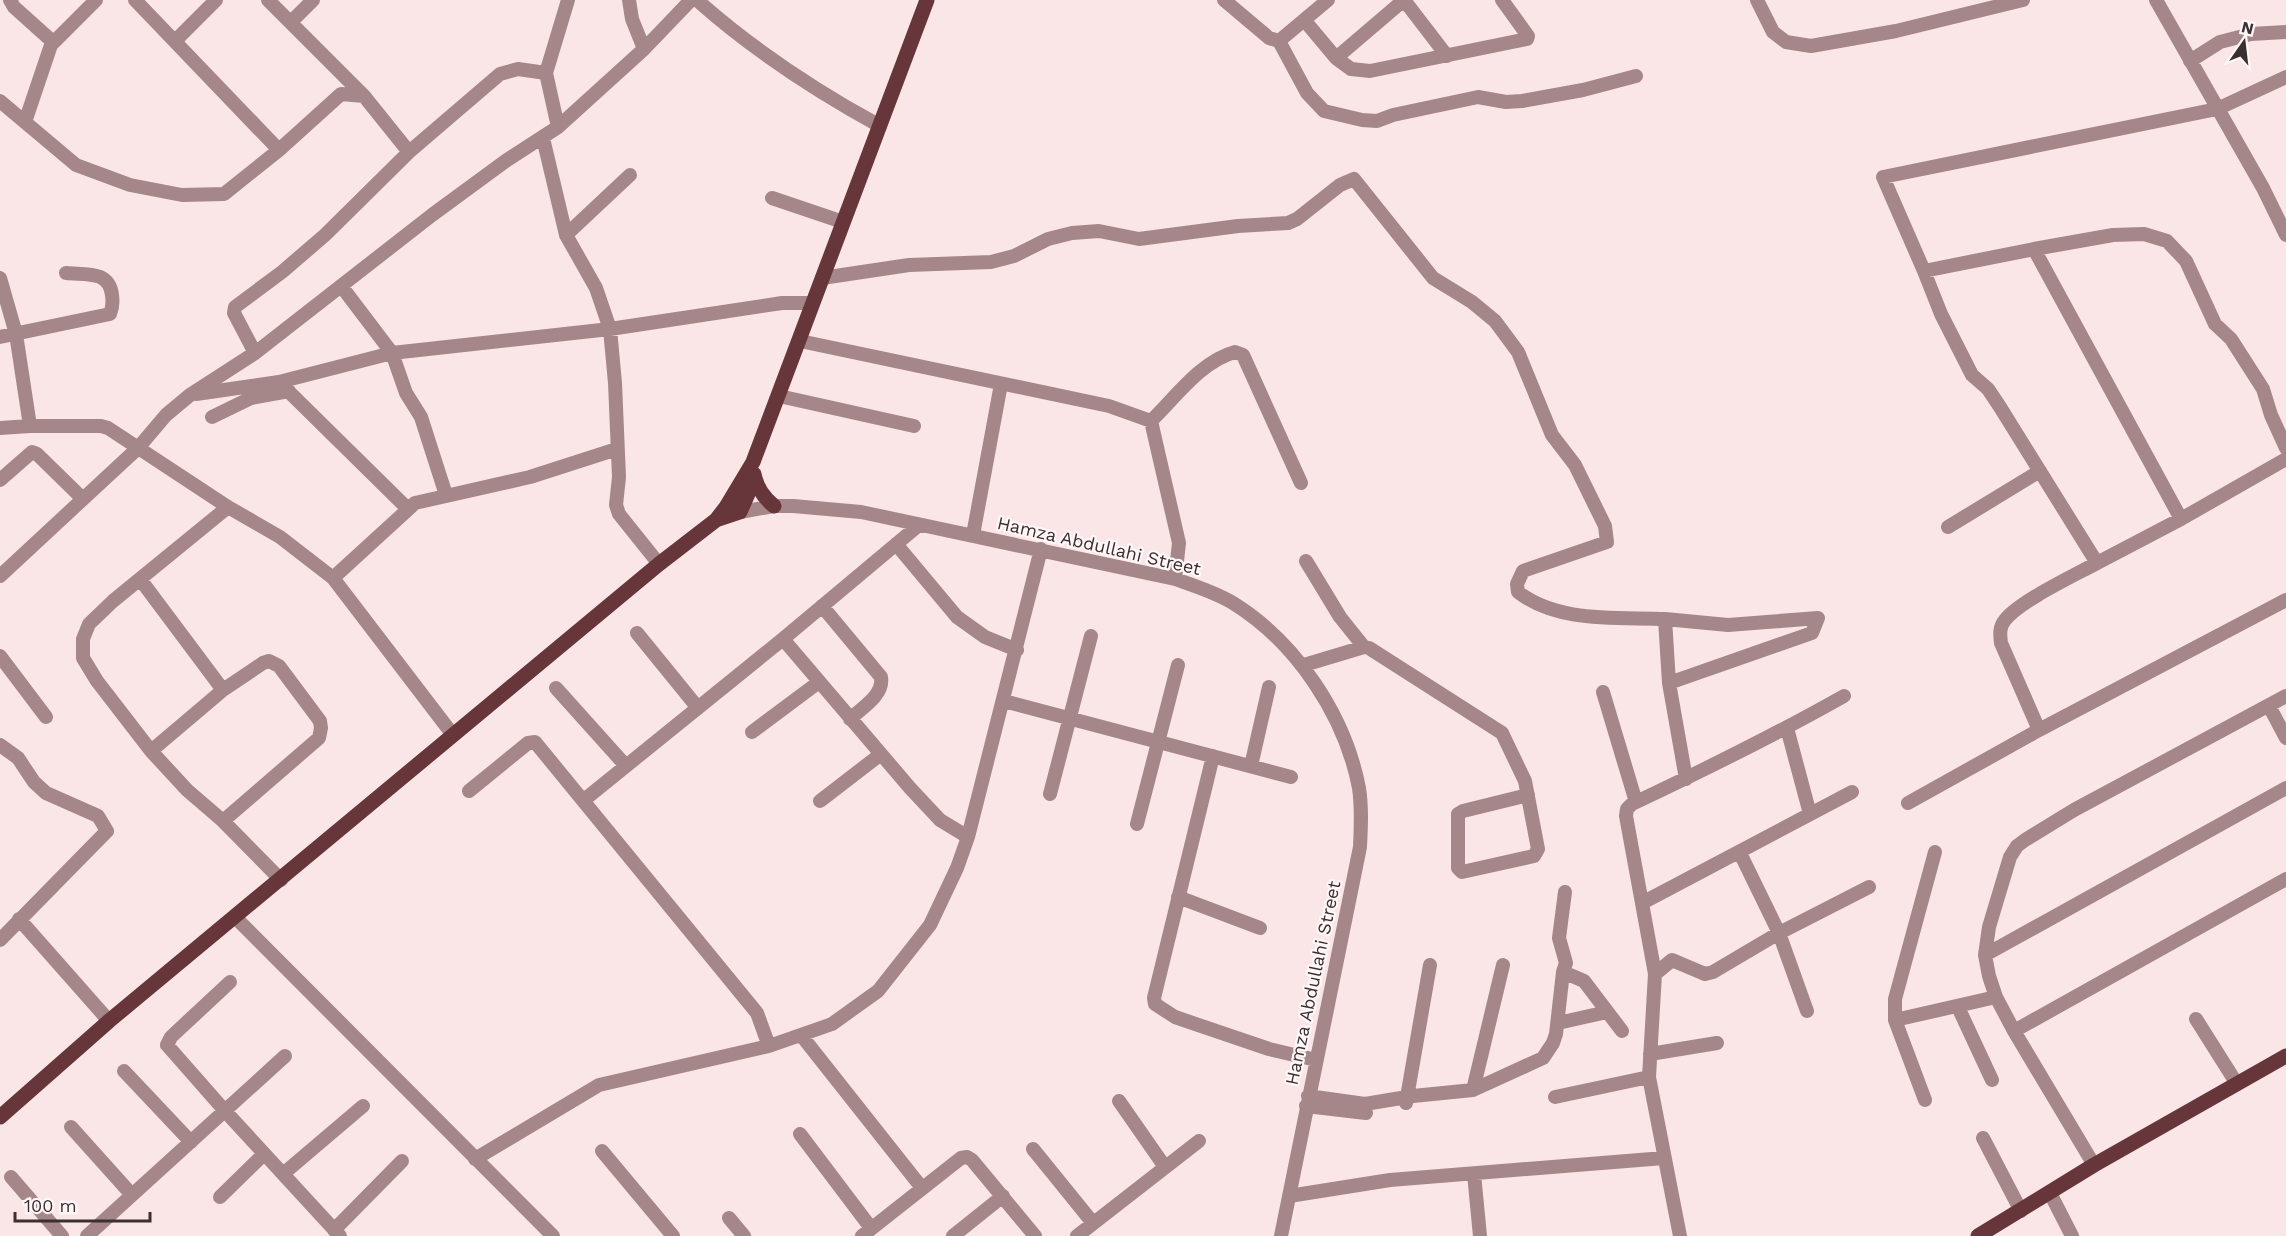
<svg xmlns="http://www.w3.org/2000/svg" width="2286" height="1236" font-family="'Work Sans',sans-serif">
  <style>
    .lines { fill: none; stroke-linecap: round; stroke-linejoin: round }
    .minor { stroke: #a68789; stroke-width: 14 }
    .major { stroke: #67363b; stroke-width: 15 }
    .labels { text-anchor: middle; stroke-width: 4.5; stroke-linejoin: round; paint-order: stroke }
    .street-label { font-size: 18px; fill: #3c2f2f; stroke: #fff7f8 }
  </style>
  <rect width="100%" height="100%" fill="#fbe6e7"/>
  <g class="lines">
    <path class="minor" d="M10,0L14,7L53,42
      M135,0L279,150L341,94L364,96
      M268,0L364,96L409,152
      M629,0L632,19L644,49
      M697,0C752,49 816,91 880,126
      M1224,0L1269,38L1279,41L1328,0
      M1404,0L1447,56
      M1757,0L1773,32L1786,42L1811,46L1896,31L2023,0
      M2156,0L2263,188L2286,235
      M1305,21L1336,58L1351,69L1370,71L1527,39L1528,36L1502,0
      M291,22L313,0
      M175,41L216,0
      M1279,41L1307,93L1324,111L1362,120L1377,121L1393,115L1478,97L1506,102L1522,101L1583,90L1636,76
      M1336,58L1404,0
      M2190,61L2220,42L2251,34L2286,32
      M0,101L76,165L130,185L182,195L224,194L279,150
      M25,122L51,45L96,0
      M558,127L546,73L568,0
      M543,138L566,235L596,288L610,329L615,383L619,477L616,505L619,514L659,564
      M772,198L843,222
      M566,235L630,175
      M2034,249L2113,235L2144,234L2167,241L2186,261L2215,324L2231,339L2263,389L2271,415L2286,448
      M1924,271L1883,177L2217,109L2286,77
      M0,278L16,334L30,426
      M822,278L909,265L991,262L1014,256L1048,239L1072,233L1099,231L1139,239L1238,226L1288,223L1297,219L1340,185L1354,179L1433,278L1472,302L1495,321L1518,352L1552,435L1575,465L1605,526L1607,542L1523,571L1517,584L1518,592C1558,623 1616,617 1665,619
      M342,287L392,353L406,393L421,417L446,495
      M0,337L110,314C113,307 113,302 112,295C109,270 86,275 66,273
      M800,341L1109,406L1151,421
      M255,353L234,313L235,307L282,272L325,235L409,152L500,74L518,69L546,73
      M279,382L408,509
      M196,394L279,382L392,353L610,329L782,303H813
      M779,396L914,426
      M212,417L251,398L289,391
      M1151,421C1175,398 1201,361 1235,352L1243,355L1301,483
      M1151,421L1179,543L1175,579
      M0,428L30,426H101L108,428L228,507L280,537L333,578L453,735
      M0,480L32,452L37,454L83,499
      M228,507L113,601L89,624L83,639V658L97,681L151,751L187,790L223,821L281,880
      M740,512L774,506H793L861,512L1175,579C1195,586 1215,592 1233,603C1296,642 1345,715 1359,788C1362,808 1361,827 1360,847L1281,1236
      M2181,519L2097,563L2000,407L1988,389L1972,375L1941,314L1924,271L2034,249L2181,519L2286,459
      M1948,527L2040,471
      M973,535L1001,384
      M896,544L957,617L985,637L1017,650
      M1306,561L1340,617L1364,647L1369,648L1502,733L1525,781L1538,849L1534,856L1462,872L1458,868V814L1463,811L1528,795
      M0,576L138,448L166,415L190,395L255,353L432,215L507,160L558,127L644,49L691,0
      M333,578L415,503L530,477L617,449
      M140,579L223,690
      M822,606L881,677C884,695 863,707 850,719
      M637,633L698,708
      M783,639L910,788L940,820L968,837
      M0,656L46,717
      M1304,665L1364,647
      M1669,683L1812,633L1818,618L1728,625L1665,619L1669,683L1686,779
      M556,688L626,766
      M1603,692L1636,802
      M1004,701L1291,777
      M2269,706L2286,738
      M1787,728L1810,814
      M2039,730L2001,643C2000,635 1999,627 2005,620C2020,601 2073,576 2097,563
      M752,732L819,682
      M0,745L18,758L34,782L46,793L98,816L107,831L0,940
      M151,751L223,690L263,663L269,661L279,666L320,721L321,728L319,738L223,821
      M1213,756L1154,998L1155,1004L1175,1017L1269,1049L1316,1060
      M1251,766L1269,687
      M469,791L528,743L535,742L757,1013L769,1046
      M1050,794L1091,636
      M584,800L783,639L919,525
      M820,801L881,754
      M1908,803L2039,730L2286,600
      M1137,824L1178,665
      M1740,853L1779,933L1807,1011
      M1178,897L1260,928
      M1642,903L1852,792
      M235,917L553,1236
      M19,919L109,1021
      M1985,955L2286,788
      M1563,972L1584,981L1622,1031
      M1655,974L1672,960L1705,974L1713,972L1779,933L1869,887
      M230,982L171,1037L167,1045L225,1111L340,1236
      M1958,1007L1992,1080
      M2196,1019L2237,1084
      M1895,1020L1996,997
      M1558,1023L1607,1012
      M2014,1031L2286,879
      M801,1035L922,1188
      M1650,1054L1717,1043
      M124,1071L191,1142
      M1473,1090L1503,965
      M1308,1096L1365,1104L1413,1096L1473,1090L1543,1058L1553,1043L1556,1034L1563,972L1566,963L1559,938L1565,892
      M1555,1097L1649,1077
      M1925,1100L1895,1020V999L1935,852
      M1119,1101L1165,1167
      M1406,1103L1430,965
      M1306,1106L1366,1113
      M71,1127L132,1195
      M800,1134L871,1228
      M1983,1138L2021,1211
      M1033,1149L1093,1223
      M602,1151L673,1236
      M475,1159L599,1085L769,1046L832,1024L878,991L930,925L957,868L968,837L1041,549
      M2094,1165L2014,1031L1996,997L1989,976L1985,955L1989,927L2010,857L2017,846L2025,840L2074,810L2286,696
      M283,1174L363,1106
      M1474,1174L1480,1236
      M11,1177L62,1236
      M2050,1193L2072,1236
      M1289,1196L1390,1180L1664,1158
      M220,1197L264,1154
      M729,1218L744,1236
      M334,1230L402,1161
      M87,1236L285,1056
      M862,1236L961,1158L967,1157L972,1160L1035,1236
      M953,1236L1003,1196
      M1077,1236L1199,1141
      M1680,1236L1649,1077L1655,974L1626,816L1627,809L1632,804C1704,770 1775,735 1844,696"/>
    <path class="major" d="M754,474C757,488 763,497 774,506
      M716,520L740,512L755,478
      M0,1117L109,1021L659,564L716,520L726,507L753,462L927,0
      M1978,1236L2094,1165L2286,1056"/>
  </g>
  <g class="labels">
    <g class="street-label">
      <text transform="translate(1099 546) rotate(13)" y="6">Hamza Abdullahi Street</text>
      <text transform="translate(1313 983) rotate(-78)" y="6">Hamza Abdullahi Street</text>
    </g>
  </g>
  <g transform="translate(2244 42) rotate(14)" stroke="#fff7f8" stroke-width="4.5" paint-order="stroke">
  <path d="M0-4.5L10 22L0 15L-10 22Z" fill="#3c2f2f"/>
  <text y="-9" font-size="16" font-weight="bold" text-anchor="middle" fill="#3c2f2f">N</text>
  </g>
  <path d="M15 1212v9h135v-9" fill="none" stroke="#3c2f2f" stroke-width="3"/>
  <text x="24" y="1212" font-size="18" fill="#3c2f2f" stroke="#fff7f8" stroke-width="4.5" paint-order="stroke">100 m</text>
</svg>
